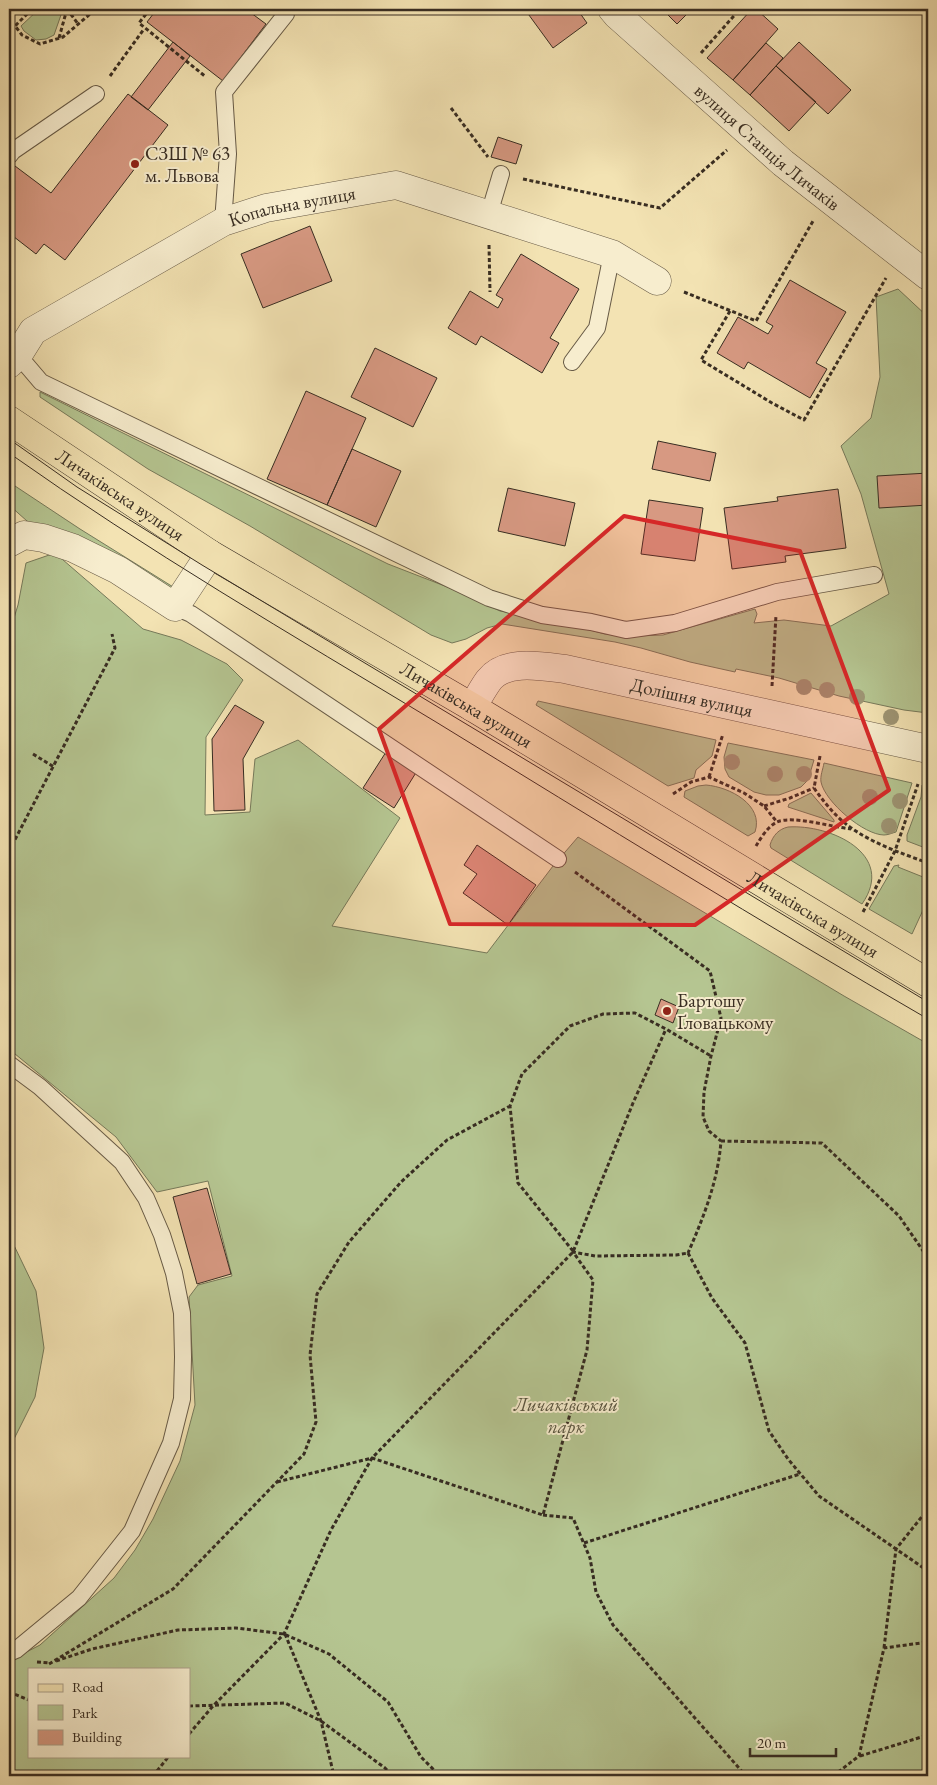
<svg xmlns="http://www.w3.org/2000/svg" width="937" height="1785" font-family="'EB Garamond',serif">
  <style>
    .green { fill: #b5c591; stroke: #76795a; fill-rule: evenodd }
    .building { fill: #d79982; stroke: #382d22 }
    .lines { fill: none; stroke-linecap: round; stroke-linejoin: round }
    .lane-casing { stroke: #675a46; stroke-width: 18 }
    .street-casing { stroke: #675a46; stroke-width: 29 }
    .primary-casing { stroke: #382d22; stroke-width: 29 }
    .path { stroke: #382d22; stroke-width: 3; stroke-dasharray: 4 2.5; stroke-linecap: butt }
    .lane { stroke: #f7edce; stroke-width: 16 }
    .street { stroke: #f7edce; stroke-width: 28 }
    .primary { stroke: #f3e3b3; stroke-width: 28 }
    .tram { stroke: #382d22; stroke-width: 1 }
    .tree { fill: #9d9473 }
    .marked { fill: #d62828; fill-opacity: 0.2; stroke: #d62828; stroke-width: 4; stroke-linejoin: round }
    .poi-dot { fill: #8f2418; stroke: #f7edce; stroke-width: 2 }
    .labels { text-anchor: middle; stroke-width: 4; stroke-linejoin: round; paint-order: stroke }
    .street-label { font-size: 19px; fill: #382d22; stroke: #f7edce }
    .poi-label { font-size: 19px; fill: #382d22; stroke: #f7edce; text-anchor: start }
    .park-label { font-size: 19px; font-style: italic; fill: #57533e; stroke: #f7edce }
  </style>
  <rect width="100%" height="100%" fill="#f3e3b3"/>
  <filter id="stains"><feTurbulence type="fractalNoise" baseFrequency=".004" numOctaves="4"/><feColorMatrix values="0 0 0 0 .2 0 0 0 0 .09 0 0 0 0 .02 0 0 0 .5 -.17"/></filter>
  <radialGradient id="worn" r=".72"><stop offset=".6" stop-color="#630" stop-opacity="0"/><stop offset="1" stop-color="#630" stop-opacity=".3"/></radialGradient>
  <path class="green" d="M39,9H61L62,12L54,35L46,39L36,40L24,31L21,26Z
    M898,289L928,317V713L904,710L839,696L779,678L736,669L735,672L690,662L641,648L615,642L502,624L487,628L466,639L452,643L431,635L250,526L148,469L40,397V392L388,564L468,595L500,611L553,620L605,634L636,636L663,635L755,609L757,614L754,623L784,620L831,626L889,594L861,494L841,446L871,418L880,377L876,297Z
    M9,482L80,529L178,590L168,593L27,521L9,505Z
    M55,553L143,629L181,640L227,664L243,680L206,737L205,815L250,812L255,759L298,740L400,818L332,926L487,953L553,866L578,837L844,996L928,1044V1776H9V1661L40,1645L114,1578L135,1550L153,1519L180,1461L195,1405L189,1297L198,1285L232,1276L208,1181L157,1192L116,1137L9,1049V634L18,605L26,563ZM29,1669H189V1756H29Z
    M538,701L716,740L712,756L696,770L694,778L668,786L536,705Z
    M728,743L814,760L808,780L801,787L779,795H766L754,792L729,777L725,769L724,757Z
    M824,763L912,783L896,832C892,833 888,835 884,835C864,835 825,802 821,782C820,776 823,769 824,763Z
    M706,785C730,787 764,805 755,832L748,836L684,797L685,791L698,786Z
    M922,785L928,786V849L907,841V835L921,797Z
    M811,793L834,820V822L788,807L789,804Z
    M788,827C830,824 897,854 862,904L771,848L770,845C773,835 779,829 788,827Z
    M899,865L898,867L928,879V912L923,910L912,934L869,909L894,866Z
    M9,1235L36,1291L44,1348L35,1397L9,1449Z"/>
  <path class="building" d="M157,9H248L247,10L266,24L223,81L147,22Z
    M529,9H577L587,23L553,48L526,11Z
    M662,9H692L677,24Z
    M752,9H756L778,29L733,80L707,58Z
    M173,42L190,56L148,110L131,97Z
    M799,42L851,90L828,114L776,66Z
    M766,43L783,58L750,95L733,80Z
    M776,66L816,102L789,131L750,95Z
    M128,94L168,125L65,260L44,244L36,254L9,233V174L15,166L51,193Z
    M498,137L522,145L516,164L491,157Z
    M310,226L332,281L263,308L241,254Z
    M521,254L579,289L550,338L559,343L542,373L481,336L476,345L448,328L470,291L498,308L503,299L496,295Z
    M790,280L846,312L816,363L827,369L810,398L748,362L744,369L717,353L738,317L768,334L773,326L766,322Z
    M375,348L437,378L413,427L351,397Z
    M306,391L366,418L327,505L267,479Z
    M658,441L716,453L710,481L652,469Z
    M352,449L401,471L376,527L327,505Z
    M928,473V505L879,508L877,476Z
    M508,488L575,503L565,546L498,531Z
    M838,489L846,548L785,556L786,562L732,569L724,508L778,501L777,497Z
    M649,500L703,508L695,561L641,554Z
    M235,705L264,722L243,759L245,810L214,811L212,739Z
    M386,752L417,771L394,808L363,788Z
    M477,845L536,885L508,925L463,893L477,874L464,865Z
    M661,999L679,1007L673,1023L655,1015Z
    M207,1188L231,1274L197,1284L173,1197Z"/>
  <g class="lines">
    <defs>
      <path id="lane" d="M9,156L13,151L96,94
        M489,214L501,174
        M223,222L228,154L224,92L286,14
        M18,355L41,382L489,598L542,615L591,622L626,630L675,623L777,592L874,575
        M572,362L597,328L612,254
        M175,607L191,614L558,859
        M9,1064L40,1087L122,1162L146,1198L162,1235L174,1273L182,1313L183,1357L182,1399L171,1443L132,1531L79,1598L16,1650L9,1653"/>
      <g id="street">
        <path id="s1" d="M612,9L617,15L783,163L928,276"/>
        <path id="s2" d="M9,364L18,355L33,331L223,222L266,208L396,185L612,254L657,281"/>
        <path d="M9,543L24,535L43,538L73,548L118,570L175,607L210,554"/>
        <path id="s3" d="M472,707C478,698 483,688 489,680C506,659 541,666 565,669L928,749"/>
      </g>
      <g id="primary">
        <path id="s4" d="M9,420L210,554L472,707L928,983"/>
      </g>
    </defs>
    <use href="#lane" class="lane-casing"/>
    <use href="#street" class="street-casing"/>
    <use href="#primary" class="primary-casing"/>
    <path class="path" d="M32,9L15,26L22,35L40,44L63,37L96,9
      M67,9L78,24
      M150,9L139,23L206,77
      M59,38L67,9
      M9,51L12,56L9,60
      M701,53L740,9
      M110,76L144,29
      M451,108L488,157
      M523,179L660,208L727,150
      M489,245L490,292
      M684,292L756,321L813,221
      M730,311L701,360L772,403L804,420L886,278
      M772,686L776,615
      M33,754L54,767
      M820,756L814,788C821,798 828,807 836,815C859,839 898,852 928,863
      M709,777L723,734
      M673,794L691,782L709,777L744,793L764,806L777,822
      M764,806L790,798L814,788
      M756,846C761,838 767,827 777,822C792,815 832,827 851,829
      M9,851L115,648L112,634
      M575,872L710,971L721,1018L711,1056L704,1092L703,1117L709,1131L721,1141C718,1181 704,1216 688,1253
      M863,912L895,851L918,784
      M721,1141L822,1143L899,1216L928,1258
      M573,1251L518,1183L510,1106L522,1074L570,1026L603,1014L635,1013L666,1029L711,1056
      M688,1253L712,1298L745,1343L769,1431L788,1459L819,1496L928,1571
      M277,1482L372,1458L543,1515L587,1350L593,1280L573,1252L595,1256L676,1255L688,1253
      M543,1515L573,1518L590,1558L596,1592L613,1625L746,1776
      M584,1543L800,1474
      M285,1634L321,1721L334,1776
      M884,1648L896,1549L928,1509
      M56,1661L92,1649L178,1630L236,1628L284,1634L329,1654L388,1702L421,1757L440,1776
      M37,1662L50,1663
      M49,1664L173,1589L304,1454L316,1422L310,1355L317,1294L349,1242L401,1182L447,1140L510,1106
      M9,1692L29,1700
      M189,1706L285,1703L321,1721L385,1768L393,1776
      M189,1734L213,1706L284,1634L331,1530L372,1458L573,1252L633,1103L666,1029
      M860,1756L928,1735
      M153,1776L169,1756
      M833,1776L859,1756L884,1648L928,1642"/>
    <use href="#lane" class="lane"/>
    <use href="#street" class="street"/>
    <use href="#primary" class="primary"/>
    <path class="tram" d="M9,439L77,487L202,565L928,1002
      M9,453C146,550 292,635 436,722C599,822 762,923 928,1019"/>
  </g>
  <g class="tree">
    <circle cx="804" cy="687" r="8"/>
    <circle cx="827" cy="690" r="8"/>
    <circle cx="857" cy="697" r="8"/>
    <circle cx="891" cy="717" r="8"/>
    <circle cx="732" cy="762" r="8"/>
    <circle cx="775" cy="774" r="8"/>
    <circle cx="804" cy="774" r="8"/>
    <circle cx="870" cy="797" r="8"/>
    <circle cx="900" cy="801" r="8"/>
    <circle cx="889" cy="826" r="8"/>
  </g>
  <path class="marked" d="M624,516L800,551L889,790L695,925L450,924L379,729Z"/>
  <g class="poi-dot">
    <circle cx="135" cy="164" r="5"/>
    <circle cx="667" cy="1011" r="5"/>
  </g>
  <g class="labels">
    <g class="street-label">
      <text dy="7" stroke="none"><textPath href="#s1" startOffset="208">вулиця Станція Личаків</textPath></text>
      <text dy="7" stroke="none"><textPath href="#s2" startOffset="331">Копальна вулиця</textPath></text>
      <text dy="7" stroke="none"><textPath href="#s4" startOffset="134">Личаківська вулиця</textPath></text>
      <text dy="7" stroke="none"><textPath href="#s3" startOffset="242">Долішня вулиця</textPath></text>
      <text dy="7" stroke="none"><textPath href="#s4" startOffset="539">Личаківська вулиця</textPath></text>
      <text dy="7" stroke="none"><textPath href="#s4" startOffset="944">Личаківська вулиця</textPath></text>
    </g>
    <g class="poi-label">
      <text x="145" y="160">СЗШ № 63<tspan x="145" dy="22">м. Львова</tspan></text>
      <text x="677" y="1007">Бартошу<tspan x="677" dy="22">Ґловацькому</tspan></text>
    </g>
    <g class="park-label">
      <text x="566" y="1411">Личаківський<tspan x="566" dy="22">парк</tspan></text>
    </g>
  </g>
  <rect width="937" height="1785" fill="none" stroke="#f3e3b3" stroke-width="30"/>
  <rect x="10" y="10" width="917" height="1765" fill="none" stroke="#382d22" stroke-width="2.5"/>
  <rect x="15" y="15" width="907" height="1755" fill="none" stroke="#382d22"/>
  <rect x="28" y="1668" width="162" height="90" fill="#f7edce" stroke="#aba089"/>
  <rect x="38" y="1684" width="25" height="8" fill="#f3e3b3" stroke="#aba089"/>
  <text x="72" y="1692" font-size="15" fill="#382d22">Road</text>
  <rect x="38" y="1705" width="25" height="15" fill="#b5c591" stroke="#aba089"/>
  <text x="72" y="1718" font-size="15" fill="#382d22">Park</text>
  <rect x="38" y="1730" width="25" height="15" fill="#d79982" stroke="#aba089"/>
  <text x="72" y="1742" font-size="15" fill="#382d22">Building</text>
  <path d="M750 1748v8h86v-8" fill="none" stroke="#382d22" stroke-width="2.5"/>
  <text x="757" y="1748" font-size="15" fill="#382d22" stroke="#f7edce" stroke-width="4" paint-order="stroke">20 m</text>
  <rect width="100%" height="100%" filter="url(#stains)"/>
  <rect width="100%" height="100%" fill="url(#worn)"/>
</svg>
